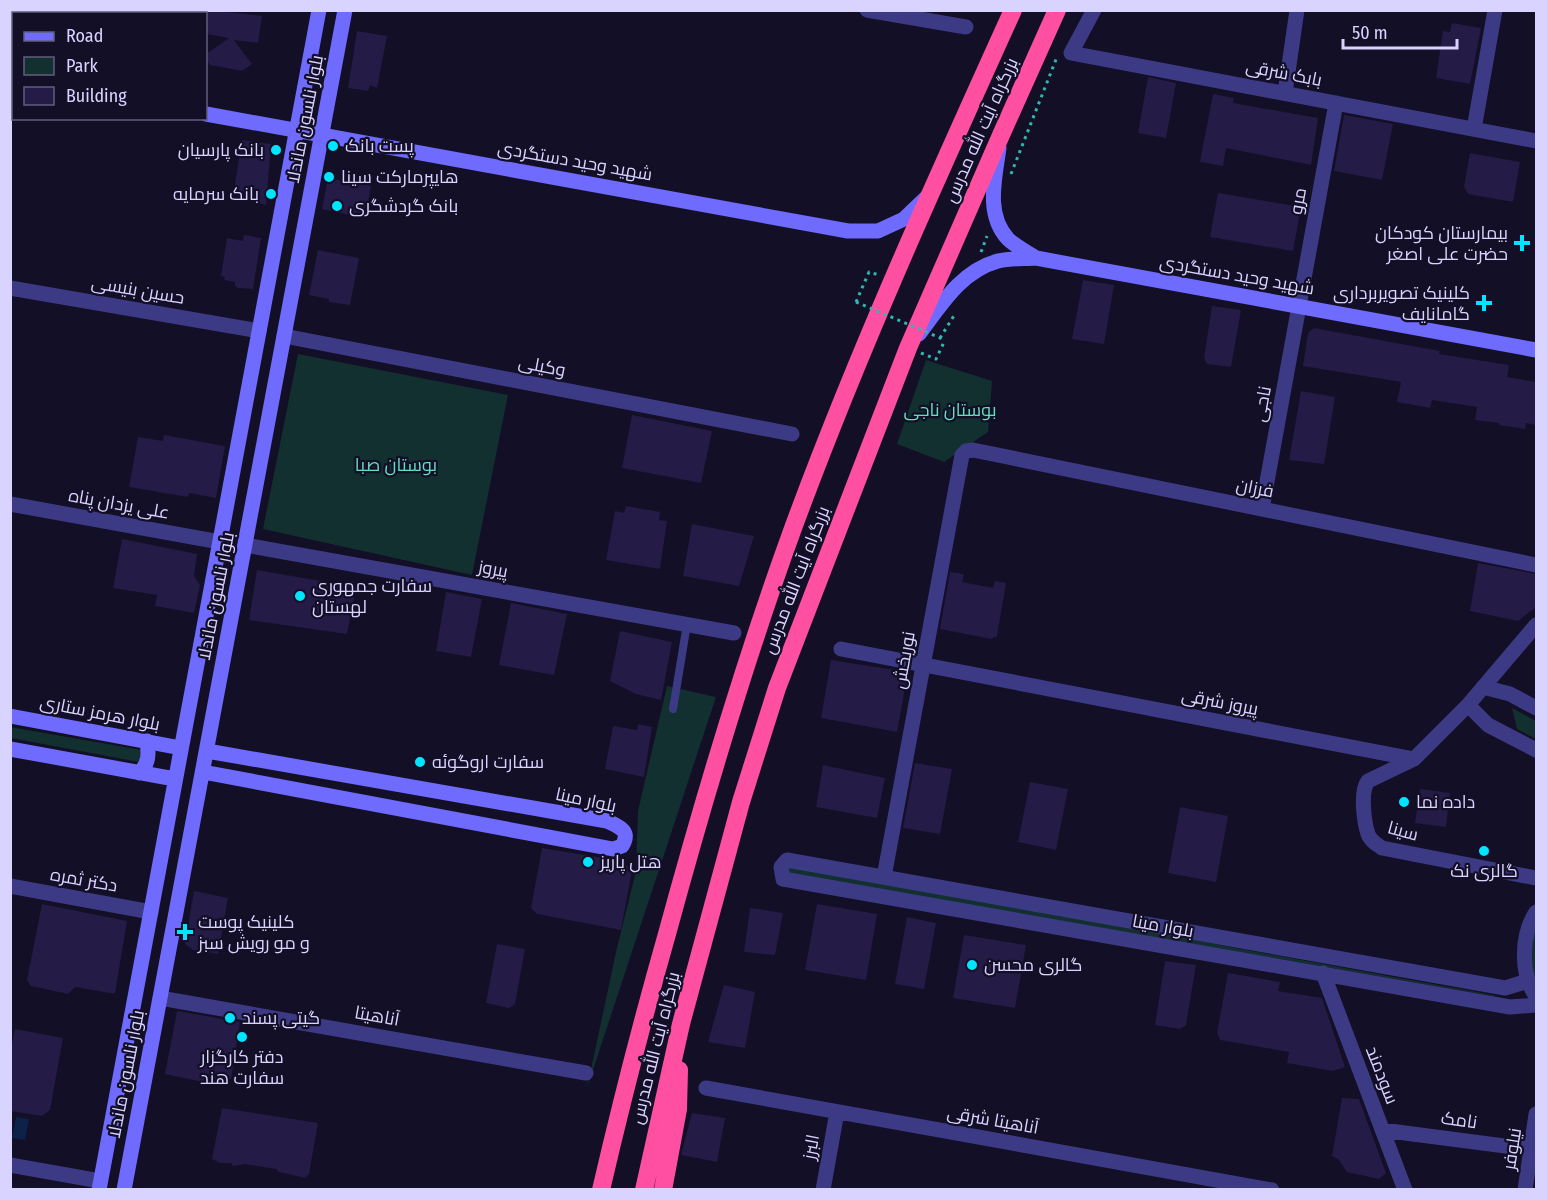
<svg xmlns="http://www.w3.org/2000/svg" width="1547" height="1200" font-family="'Fira Sans Condensed',Cairo,sans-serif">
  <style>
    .green { fill: #12302f }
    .water { fill: #0c2248 }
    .building { fill: #241b47 }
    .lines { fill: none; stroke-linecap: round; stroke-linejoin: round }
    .path { stroke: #2fb8b0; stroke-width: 3; stroke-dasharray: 3 4.5; stroke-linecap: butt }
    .lane { stroke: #3d3a85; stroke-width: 8 }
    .street { stroke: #3d3a85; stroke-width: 15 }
    .secondary { stroke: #6f6bff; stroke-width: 15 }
    .highway { stroke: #ff4fa3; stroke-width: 18 }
    .path-bridge { stroke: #2fb8b0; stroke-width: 3; stroke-dasharray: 3 4.5; stroke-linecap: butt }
    .poi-dot { fill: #00e5ff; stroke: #130f26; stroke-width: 2 }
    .labels { text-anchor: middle; stroke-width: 4.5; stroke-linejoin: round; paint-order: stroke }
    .street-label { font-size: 18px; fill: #d9d4ff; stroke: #130f26 }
    .poi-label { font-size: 18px; fill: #d9d4ff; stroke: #130f26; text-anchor: start }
    .park-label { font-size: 18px; fill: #5fe0c0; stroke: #130f26 }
  </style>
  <rect width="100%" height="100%" fill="#130f26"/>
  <path class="green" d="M298,354L508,395L472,575L263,529Z
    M926,360L992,381L988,432L944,462L897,444Z
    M667,686L716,697L587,1088L616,952L636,871L638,811Z
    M1512,708L1536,721V739L1517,729Z
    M10,727L142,750L139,762L11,738Z
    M786,865C1022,907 1257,953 1493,995L1498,997L785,873Z
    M1536,922V988L1529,949Z"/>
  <path class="water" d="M16,1117L29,1119L25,1140L12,1138Z"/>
  <path class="building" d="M208,10L262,16L258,43L234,40L252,64L242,71L210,65L206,59V54L229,38L206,34Z
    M1452,23L1481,28L1470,84L1436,78L1443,31L1450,32Z
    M357,31L387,36L377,88L370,85L368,91L348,88Z
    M1148,77L1176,83L1166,138L1138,133Z
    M1213,94L1234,98L1233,103L1318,118L1311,165L1226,148L1223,166L1200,162Z
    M1344,115L1393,124L1382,180L1334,171Z
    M242,140L271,144L266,205L253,202L252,198L234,190Z
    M1470,153L1520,162L1513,202L1468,194L1464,187Z
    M328,178L371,186L365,218L322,209Z
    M1218,193L1301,207L1293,251L1210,237Z
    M244,235L261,238L253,289L238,288L235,286V282L224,280L225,277L221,276L227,238L243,241Z
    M318,250L359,258L350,305L329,302V299L309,295Z
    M1083,280L1114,285L1104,344L1072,339Z
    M1212,306L1241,310L1231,367L1207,364L1204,358Z
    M1314,328L1440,351L1439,354L1509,365L1507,377L1536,382V425L1526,423L1525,429L1499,425V423L1475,420L1477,407L1432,400L1430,408L1397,402L1401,382L1303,366L1308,333Z
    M1301,391L1335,397L1324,464L1289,460Z
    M632,415L712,431L701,483L622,468Z
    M164,435L225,446L216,498L189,493L188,497L129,487L138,437L163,441Z
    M626,506L660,512L659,520L667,521L660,569L606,560L615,511L624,513Z
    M692,524L754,536L739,586L683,576Z
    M122,539L197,554L194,576L200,585L194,613L155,606L157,595L113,588Z
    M1478,563L1536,574V607L1518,621L1470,611Z
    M257,570L356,587L347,634L249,620Z
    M950,572L964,574L962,582L993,588L995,581L1006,583L997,636L991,639L940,629Z
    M446,592L482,599L471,657L436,651Z
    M511,603L567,614L554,675L499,665Z
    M620,631L672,642L661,700L636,694L610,681Z
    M831,660L908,672L897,732L821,718Z
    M638,724L652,727L644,777L605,769L613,726L637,730Z
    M915,763L952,769L940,834L903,828Z
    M823,765L885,778L877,818L816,807Z
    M1030,782L1068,789L1056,850L1018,842Z
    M1420,789L1450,793L1446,827L1415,823Z
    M1180,807L1228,816L1216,882L1168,873Z
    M542,848L603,858L624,864L632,870L621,930L537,914L531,908Z
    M194,891L228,898L218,954L193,950L185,944Z
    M42,904L127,921L115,993H110L75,987L68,994L31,986L27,980Z
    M817,904L877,914L866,980L805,970Z
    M750,908L783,913L775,955L744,952Z
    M907,917L936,923L924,989L895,984Z
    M964,935L1026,945L1015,1008L953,998Z
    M497,944L525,949L515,1004L509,1008L486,1003Z
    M1165,961L1196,965L1186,1025L1180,1029L1155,1025Z
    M1228,973L1280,982L1278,991L1322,998L1345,1067L1333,1071L1287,1063L1289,1052L1220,1040L1217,1033Z
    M724,985L755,992L745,1048L708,1042Z
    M177,1011L240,1022L231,1079L219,1078L217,1085L165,1074Z
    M15,1029L63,1038L50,1110L42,1116L10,1111V1053Z
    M1342,1098L1359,1099L1386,1173L1379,1179L1347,1172L1338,1159L1332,1156Z
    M222,1108L318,1123L309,1174L305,1178L279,1172L276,1169L245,1164L233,1166L231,1163H220L212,1159Z
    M692,1113L725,1118L717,1162L681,1155Z"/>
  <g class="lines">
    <path class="path" d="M1011,174L1057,57
      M981,252L987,236
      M856,302L869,272L879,275
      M940,338L955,314
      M921,353L936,359L945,340"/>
    <path class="lane" d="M673,709L687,624"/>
    <path class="street" d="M867,10L966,27
      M1094,10L1071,53L1536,141
      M1285,93L1297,10
      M1474,129L1495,10
      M10,288L259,331
      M284,336L792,434
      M10,504L220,542
      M1262,509L1336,103
      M245,545L734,633
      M1536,625L1468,705L1414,759L1368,781C1360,791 1364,822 1368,834C1370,840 1376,844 1382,848L1536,878
      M841,649L1414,759
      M1483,687L1510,694L1536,708
      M1468,705L1488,725L1536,750
      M884,877L962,455L966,451L973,450L1536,565
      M10,886L151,912
      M1536,912C1521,935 1520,974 1536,996
      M1323,973L1405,1190
      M1528,981L1505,988L787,860L781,867L783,879L1510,1007L1536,1005
      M160,998L586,1073
      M706,1088L1272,1190
      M1382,1130L1536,1150
      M10,1165L100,1181
      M823,1190L837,1112
      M1525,1190L1536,1114"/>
    <path class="secondary" d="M10,79H14
      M206,114L848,231H878L904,219L928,196
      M999,148C995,178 985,214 1008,239C1015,246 1027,252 1036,258
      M919,334C941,305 961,271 998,261C1010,258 1024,259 1036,258L1536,350
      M10,716L181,748
      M10,749L175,779
      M203,772L613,849L622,846C631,831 620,827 607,821L207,751
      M139,773C149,764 149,754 147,741
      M99,1190L319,10
      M124,1190L345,10"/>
    <path class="highway" d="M601,1190C621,1104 643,1018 667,934C704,798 744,663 792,531C857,354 935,182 1013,10
      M644,1190L681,1024L741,802L777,688L908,348L1001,135L1057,10
      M663,1190L678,1109L679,1070"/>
    <path class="path-bridge" d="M856,302L945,340"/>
  </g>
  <g class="poi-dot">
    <circle cx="333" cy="146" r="6"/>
    <circle cx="276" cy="150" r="6"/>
    <circle cx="329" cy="177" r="6"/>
    <circle cx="271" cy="194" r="6"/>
    <circle cx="337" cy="206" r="6"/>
    <path d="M1519 234h6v6h6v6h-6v6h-6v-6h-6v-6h6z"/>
    <path d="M1481 294h6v6h6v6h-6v6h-6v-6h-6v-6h6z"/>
    <circle cx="300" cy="596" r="6"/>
    <circle cx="420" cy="762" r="6"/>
    <circle cx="1404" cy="802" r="6"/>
    <circle cx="1484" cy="851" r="6"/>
    <circle cx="588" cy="862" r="6"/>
    <path d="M182 923h6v6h6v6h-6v6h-6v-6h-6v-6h6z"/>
    <circle cx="972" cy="965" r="6"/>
    <circle cx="230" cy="1018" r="6"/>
    <circle cx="242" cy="1037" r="6"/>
  </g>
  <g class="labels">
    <g class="street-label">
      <text transform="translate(1284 73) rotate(11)" y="6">بابک شرقی</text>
      <text transform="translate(305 119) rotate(-79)" y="6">بلوار نلسون ماندلا</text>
      <text transform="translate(981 130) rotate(-66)" y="6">بزرگراه آیت الله مدرس</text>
      <text transform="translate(575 161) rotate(10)" y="6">شهید وحید دستگردی</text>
      <text transform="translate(1298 201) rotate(-80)" y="6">مرو</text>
      <text transform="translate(1237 275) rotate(10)" y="6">شهید وحید دستگردی</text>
      <text transform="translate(138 290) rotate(10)" y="6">حسین بنیسی</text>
      <text transform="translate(542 366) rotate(11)" y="6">وكيلی</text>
      <text transform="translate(1262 404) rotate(-80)" y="6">ناجی</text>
      <text transform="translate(1255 488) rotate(11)" y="6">فرزان</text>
      <text transform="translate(119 504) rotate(10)" y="6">علی یزدان پناه</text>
      <text transform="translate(493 569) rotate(10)" y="6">پیروز</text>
      <text transform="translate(796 580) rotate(-69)" y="6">بزرگراه آیت الله مدرس</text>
      <text transform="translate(216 596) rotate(-79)" y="6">بلوار نلسون ماندلا</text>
      <text transform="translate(904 660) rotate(-80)" y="6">نوربخش</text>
      <text transform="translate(1220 702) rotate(11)" y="6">پیروز شرقی</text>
      <text transform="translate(100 713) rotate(11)" y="6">بلوار هرمز ستاری</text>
      <text transform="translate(586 800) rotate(12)" y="6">بلوار مینا</text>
      <text transform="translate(1403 831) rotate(15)" y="6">سینا</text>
      <text transform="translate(84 880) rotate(10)" y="6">دکتر ثمره</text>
      <text transform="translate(1163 926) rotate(10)" y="6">بلوار مینا</text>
      <text transform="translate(377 1016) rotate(10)" y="6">آناهیتا</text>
      <text transform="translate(655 1048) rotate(-76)" y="6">بزرگراه آیت الله مدرس</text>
      <text transform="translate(126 1074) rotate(-79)" y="6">بلوار نلسون ماندلا</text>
      <text transform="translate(1382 1075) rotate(69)" y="6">سودمند</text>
      <text transform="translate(993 1120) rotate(10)" y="6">آناهیتا شرقی</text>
      <text transform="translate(1459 1120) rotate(8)" y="6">نامک</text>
      <text transform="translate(811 1147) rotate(-79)" y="6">البرز</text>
      <text transform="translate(1512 1149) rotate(-81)" y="6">نیلوفر</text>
    </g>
    <g class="poi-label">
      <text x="345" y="152">پست بانک</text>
      <text x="264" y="156" text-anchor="end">بانک پارسیان</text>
      <text x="341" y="183">هایپرمارکت سینا</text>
      <text x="259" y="200" text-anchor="end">بانک سرمایه</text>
      <text x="349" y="212">بانک گردشگری</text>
      <text x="1508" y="239" text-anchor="end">بیمارستان کودکان<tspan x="1508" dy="21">حضرت علی اصغر</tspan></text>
      <text x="1470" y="299" text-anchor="end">کلینیک تصویربرداری<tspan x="1470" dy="21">گامانایف</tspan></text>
      <text x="312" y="592">سفارت جمهوری<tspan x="312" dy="21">لهستان</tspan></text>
      <text x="432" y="768">سفارت اروگوئه</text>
      <text x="1416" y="808">داده نما</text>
      <text x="600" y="868">هتل پاریز</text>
      <text x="1484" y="877" text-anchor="middle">گالری نک</text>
      <text x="198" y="928">کلینیک پوست<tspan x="198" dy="21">و مو رویش سبز</tspan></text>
      <text x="984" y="971">گالری محسن</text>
      <text x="242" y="1024">گیتی پسند</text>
      <text x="242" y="1063" text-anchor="middle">دفتر کارگزار<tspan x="242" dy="21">سفارت هند</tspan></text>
    </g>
    <g class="park-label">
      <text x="950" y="416">بوستان ناجی</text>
      <text x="396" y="471">بوستان صبا</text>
    </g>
  </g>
  <rect width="1547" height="1200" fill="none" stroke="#d9d4ff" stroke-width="24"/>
  <rect x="12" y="12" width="195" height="108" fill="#130f26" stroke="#625e7d" stroke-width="1.5"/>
  <rect x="24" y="32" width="30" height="9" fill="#6f6bff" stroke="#625e7d" stroke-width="1.5"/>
  <text x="66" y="42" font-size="18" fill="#d9d4ff">Road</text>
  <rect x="24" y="57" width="30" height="18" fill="#12302f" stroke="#625e7d" stroke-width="1.5"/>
  <text x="66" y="72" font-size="18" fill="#d9d4ff">Park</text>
  <rect x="24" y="87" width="30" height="18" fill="#241b47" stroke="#625e7d" stroke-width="1.5"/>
  <text x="66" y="102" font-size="18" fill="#d9d4ff">Building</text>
  <path d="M1343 39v9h114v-9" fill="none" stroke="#d9d4ff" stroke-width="3"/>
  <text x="1352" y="39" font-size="18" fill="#d9d4ff" stroke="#130f26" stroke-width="4.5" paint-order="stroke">50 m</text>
</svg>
